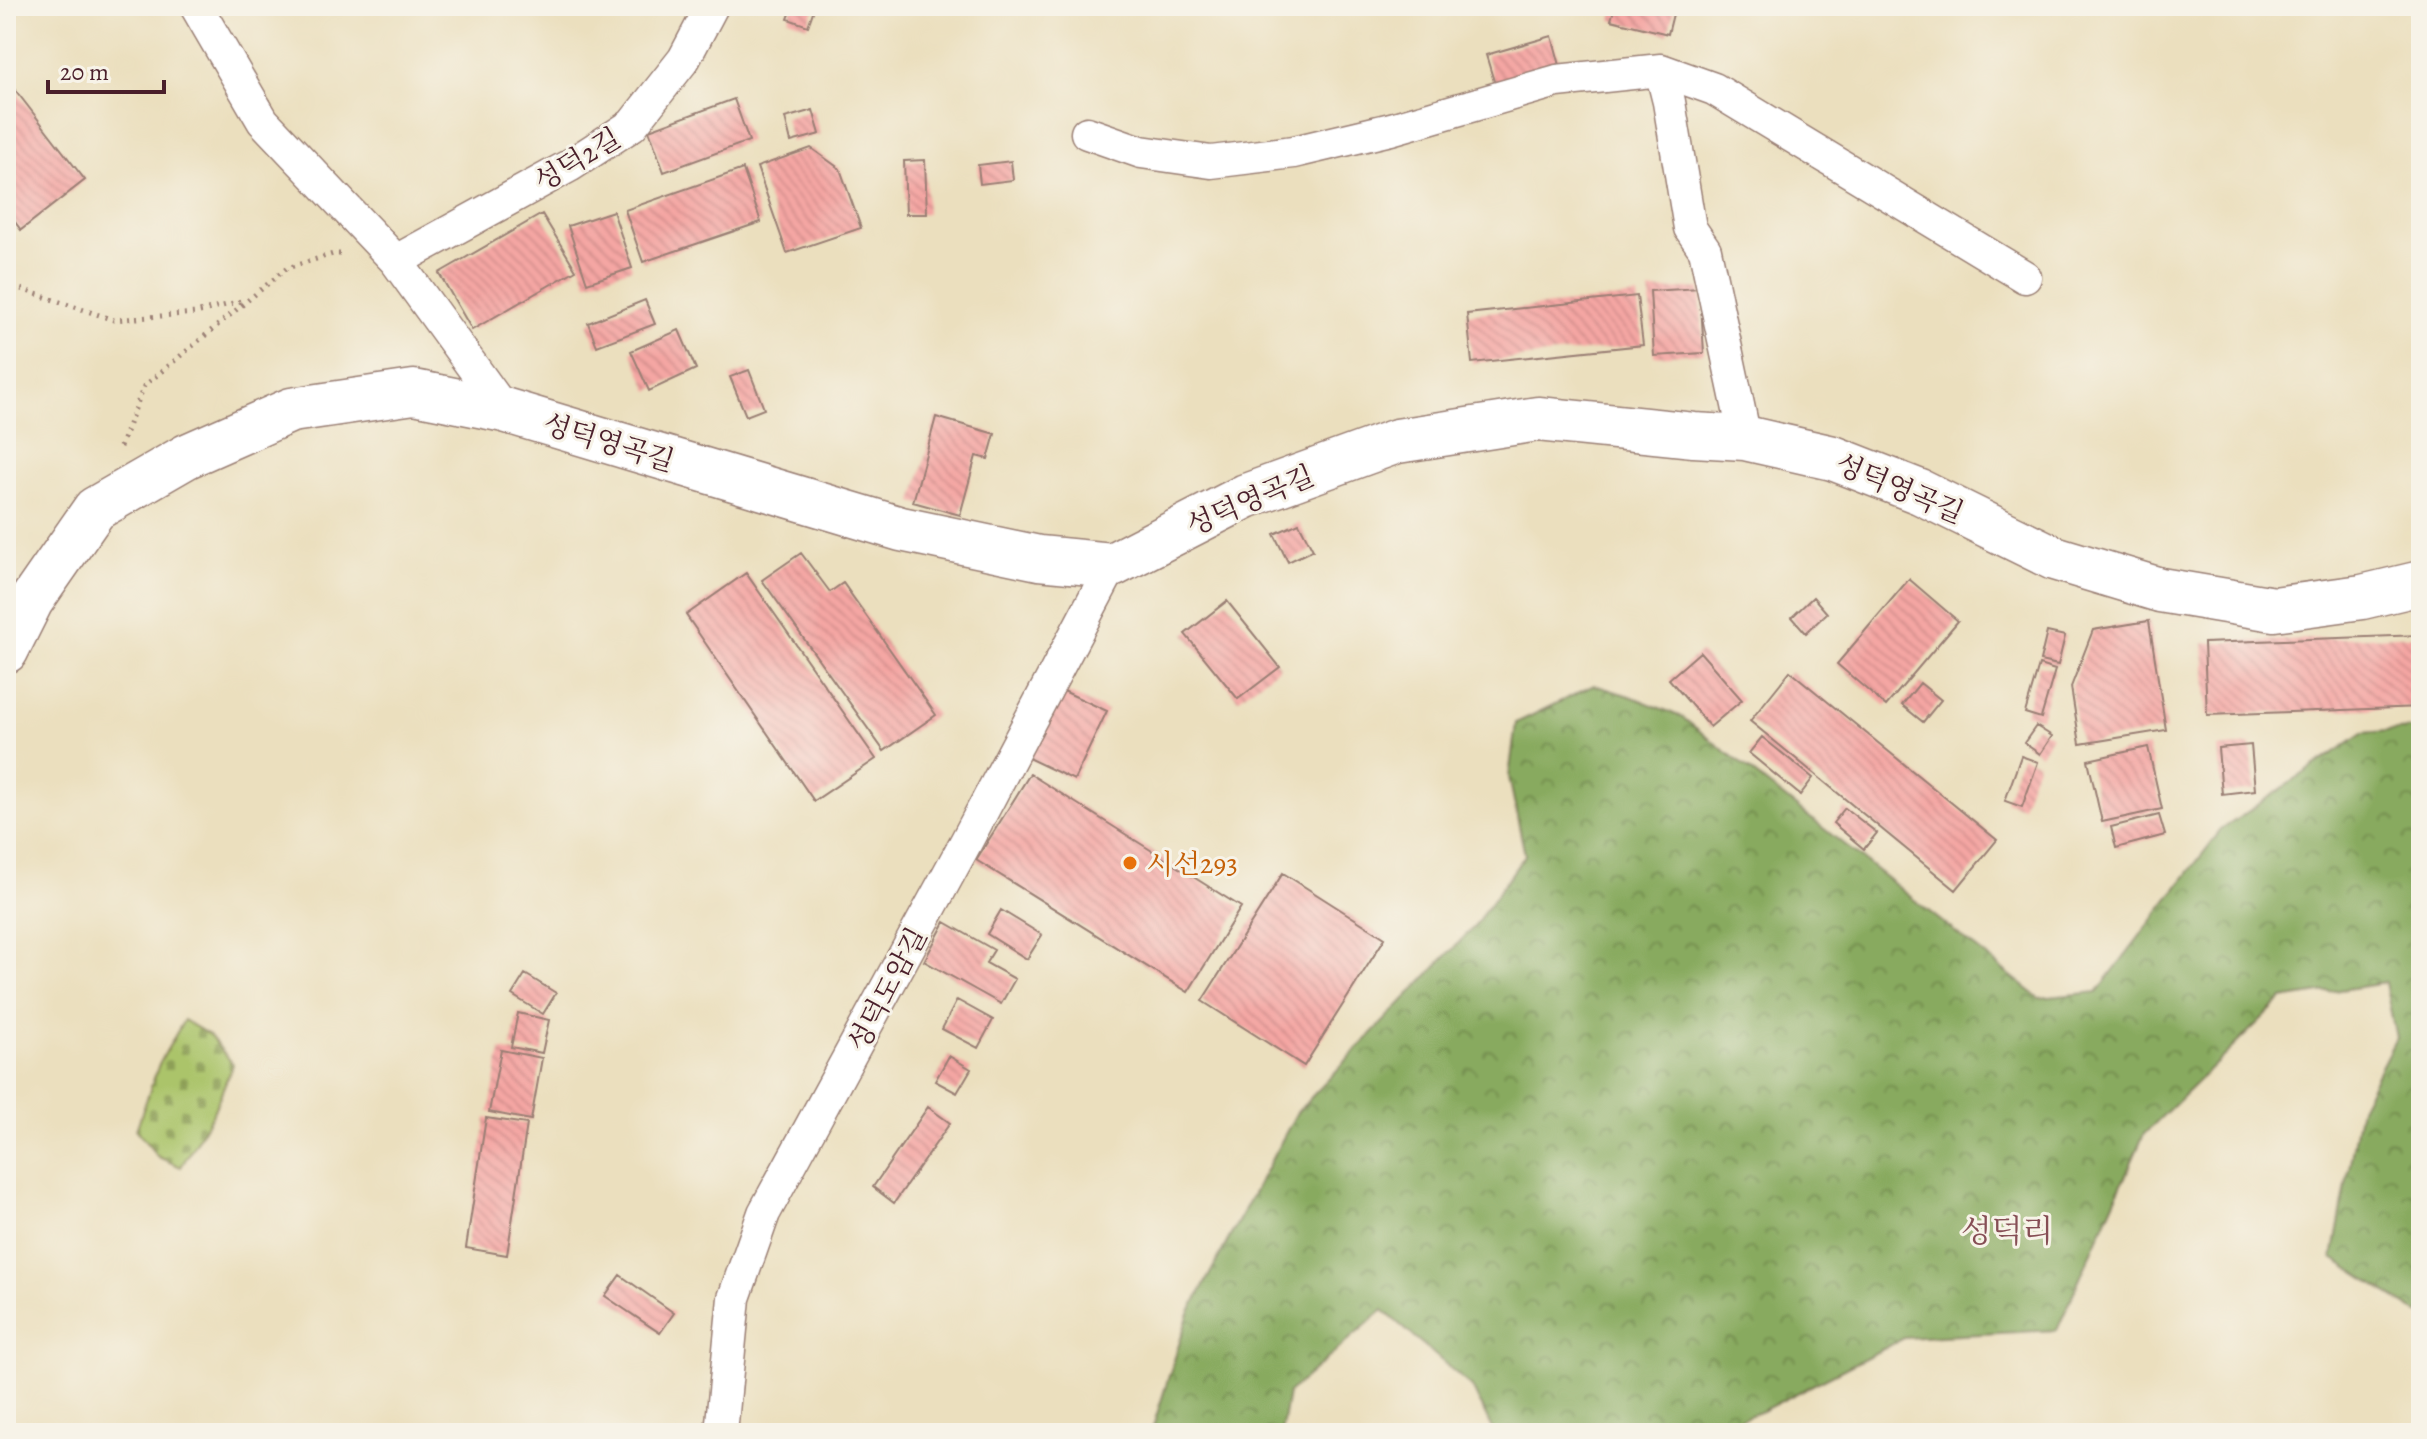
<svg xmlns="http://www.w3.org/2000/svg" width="2427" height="1439" font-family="Alegreya,'Noto Serif KR',serif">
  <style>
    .forest { fill: url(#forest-crowns); stroke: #696444; stroke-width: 2 }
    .cemetery { fill: url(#cemetery-stones); stroke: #7a724a; stroke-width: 2 }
    .building { fill: url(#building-back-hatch) }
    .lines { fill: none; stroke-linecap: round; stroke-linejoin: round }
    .minor-casing { stroke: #9a7f74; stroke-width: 35 }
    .secondary-casing { stroke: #9a7f74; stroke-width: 47 }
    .path { stroke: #9a7f74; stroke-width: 5; stroke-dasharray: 2 6; stroke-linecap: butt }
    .minor { stroke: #fff; stroke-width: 32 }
    .secondary { stroke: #fff; stroke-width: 44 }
    .food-dot { fill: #e8710a; stroke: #f7f3e8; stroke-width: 3 }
    .labels { text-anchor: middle; stroke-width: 6; stroke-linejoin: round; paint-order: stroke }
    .street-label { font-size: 28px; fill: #4a1f2b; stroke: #f7f3e8 }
    .food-label { font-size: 28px; fill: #c56008; stroke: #f7f3e8; text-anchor: start }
    .quarter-label { font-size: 32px; fill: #864e55; stroke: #f7f3e8 }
  </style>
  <defs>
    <pattern id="forest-crowns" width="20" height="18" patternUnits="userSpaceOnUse" patternTransform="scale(2)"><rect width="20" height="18" fill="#88aa5e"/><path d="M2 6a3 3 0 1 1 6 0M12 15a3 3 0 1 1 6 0" fill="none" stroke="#718a4e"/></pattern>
    <pattern id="cemetery-stones" width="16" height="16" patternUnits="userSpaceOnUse" patternTransform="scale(2)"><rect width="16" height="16" fill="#abc46a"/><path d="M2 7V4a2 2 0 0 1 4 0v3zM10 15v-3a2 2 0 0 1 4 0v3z" fill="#8d9f57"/></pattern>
    <pattern id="building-back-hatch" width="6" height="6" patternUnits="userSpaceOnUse" patternTransform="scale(2)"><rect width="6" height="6" fill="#f4a6a3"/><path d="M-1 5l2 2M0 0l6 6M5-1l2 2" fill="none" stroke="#d38e8c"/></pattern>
  </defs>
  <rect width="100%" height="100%" fill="#f7f3e8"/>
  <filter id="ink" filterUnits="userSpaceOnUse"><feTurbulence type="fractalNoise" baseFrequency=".0125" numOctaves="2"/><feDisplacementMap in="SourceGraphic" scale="16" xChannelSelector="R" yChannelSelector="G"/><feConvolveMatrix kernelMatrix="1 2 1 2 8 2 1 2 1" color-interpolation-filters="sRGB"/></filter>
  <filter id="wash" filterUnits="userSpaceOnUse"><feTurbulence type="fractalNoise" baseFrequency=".006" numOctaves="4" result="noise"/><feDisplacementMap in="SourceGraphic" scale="32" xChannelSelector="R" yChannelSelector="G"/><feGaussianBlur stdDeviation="1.8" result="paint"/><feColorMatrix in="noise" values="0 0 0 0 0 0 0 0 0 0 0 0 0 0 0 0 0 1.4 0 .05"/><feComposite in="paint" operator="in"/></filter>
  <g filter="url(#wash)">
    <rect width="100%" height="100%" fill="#ebdfbe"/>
    <path class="forest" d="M1594,685L1633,697L1682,717L2039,998L2097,992L2221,830L2363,733L2421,728V1315L2333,1258L2360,1107L2396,1038L2385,983L2282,999L2144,1134L2057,1330L1904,1338L1762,1411L1703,1433H1494L1472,1387L1383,1310L1288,1393L1281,1433H1151L1189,1313L1297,1112L1472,929L1525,855L1509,777L1516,723Z"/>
    <path class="cemetery" d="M184,1020L209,1035L233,1064L212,1115L181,1167L158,1157L136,1130L159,1064Z"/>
    <g id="blocks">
      <path class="building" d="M793,6H815L808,26L788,19Z
        M1615,6H1675L1668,34L1611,20Z
        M1552,36L1561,69L1496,88L1486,55Z
        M6,78L85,180L21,230L6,210Z
        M734,99L749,141L664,172L649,130Z
        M813,110L820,134L791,142L785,118Z
        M811,148L840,169L861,228L787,253L757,167Z
        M925,160L927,214H906L904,161Z
        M1011,161L1013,180L980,184L978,165Z
        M743,169L761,222L643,262L625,210Z
        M613,211L632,268L587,283L568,226Z
        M542,214L576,270L472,330L439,273Z
        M1700,288L1704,353L1654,356L1650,291Z
        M1637,296L1643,345L1472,363L1467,314Z
        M645,300L655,324L597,346L588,323Z
        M679,330L696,369L649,391L631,351Z
        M749,370L764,409L746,416L730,377Z
        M936,417L995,434L988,459L976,456L960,515L913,502Z
        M1299,523L1313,550L1288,562L1274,534Z
        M801,553L830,592L843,583L936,715L884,751L762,580Z
        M746,573L876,759L814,801L686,615Z
        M1909,579L1958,621L1886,706L1837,664Z
        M1813,597L1827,613L1806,633L1792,617Z
        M1227,601L1280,667L1238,699L1185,634Z
        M2149,621L2166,730L2080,744L2071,687L2093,630Z
        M2047,632L2065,636L2058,665L2040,661Z
        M2421,635V707L2207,715L2204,643Z
        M1700,652L1742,700L1710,727L1669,679Z
        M2039,665L2055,670L2041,718L2025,713Z
        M1790,671L1997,840L1956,890L1750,721Z
        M1920,683L1941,700L1923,722L1902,705Z
        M1057,688L1107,711L1074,780L1026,757Z
        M2036,726L2052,736L2040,754L2024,743Z
        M1762,737L1813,778L1800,795L1749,753Z
        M2251,745L2255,790L2222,794L2218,748Z
        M2148,747L2162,809L2102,822L2088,760Z
        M2021,756L2038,762L2022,807L2005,801Z
        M1030,774L1241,907L1188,992L976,860Z
        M1845,808L1877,833L1864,849L1833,823Z
        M2159,815L2165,835L2116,848L2111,827Z
        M1283,873L1385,938L1304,1066L1202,1001Z
        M1001,910L1042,935L1027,959L987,934Z
        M945,922L994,950L986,963L1015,979L1001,1004L924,961Z
        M525,974L556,993L543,1014L512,995Z
        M957,1000L993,1020L978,1048L942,1029Z
        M518,1013L549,1020L542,1053L511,1047Z
        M501,1050L542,1058L531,1120L489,1112Z
        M949,1056L971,1069L957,1093L935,1081Z
        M928,1107L950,1123L894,1203L873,1187Z
        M486,1118L527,1124L507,1255L466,1248Z
        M620,1275L674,1313L660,1333L605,1296Z"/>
    </g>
  </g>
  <g filter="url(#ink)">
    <use href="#blocks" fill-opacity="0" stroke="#9a7f74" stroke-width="2"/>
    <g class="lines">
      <defs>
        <path id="minor" d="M196,6L263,121L396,261L504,410
          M1661,70L1714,89L2025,277
          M1087,133L1141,152L1211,162L1294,152L1391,129L1557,81L1661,70L1669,102L1690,228L1705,250L1745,438
          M396,261L569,166L632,125L684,59L712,6
          M721,1433L734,1298L764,1213L966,842L1112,565"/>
        <path id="secondary" d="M6,651L31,601L95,509L187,456L291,410L414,392L504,410L901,529L1039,558L1112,565L1246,496L1397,441L1538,419L1694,435L1745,438L1833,458L1920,492L2054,558L2160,590L2274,609L2362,597L2421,583"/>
      </defs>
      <use href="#minor" class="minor-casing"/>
      <use href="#secondary" class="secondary-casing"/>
      <path class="path" d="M6,284L114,320L196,313L241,301
        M120,447L144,386L287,268L333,254H340"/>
      <use href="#minor" class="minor"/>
      <use href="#secondary" class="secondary"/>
    </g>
  </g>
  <circle class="food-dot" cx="1130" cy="863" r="8"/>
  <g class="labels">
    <g class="street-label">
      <text transform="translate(577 159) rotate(-31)" y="10">성덕2길</text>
      <text transform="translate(609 442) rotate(17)" y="10">성덕영곡길</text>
      <text transform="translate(1900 488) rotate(23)" y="10">성덕영곡길</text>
      <text transform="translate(1250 500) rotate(-23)" y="10">성덕영곡길</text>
      <text transform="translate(887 989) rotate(-62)" y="10">성덕도암길</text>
    </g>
    <g class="food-label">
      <text x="1146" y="873">시선293</text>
    </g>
    <g class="quarter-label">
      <text x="2007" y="1242">성덕리</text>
    </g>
  </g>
  <rect width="2427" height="1439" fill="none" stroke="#f7f3e8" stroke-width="32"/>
  <path d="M48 80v12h116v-12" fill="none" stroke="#4a1f2b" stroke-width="4"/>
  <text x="60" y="80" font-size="24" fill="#4a1f2b" stroke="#f7f3e8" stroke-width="6" paint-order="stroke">20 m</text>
</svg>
